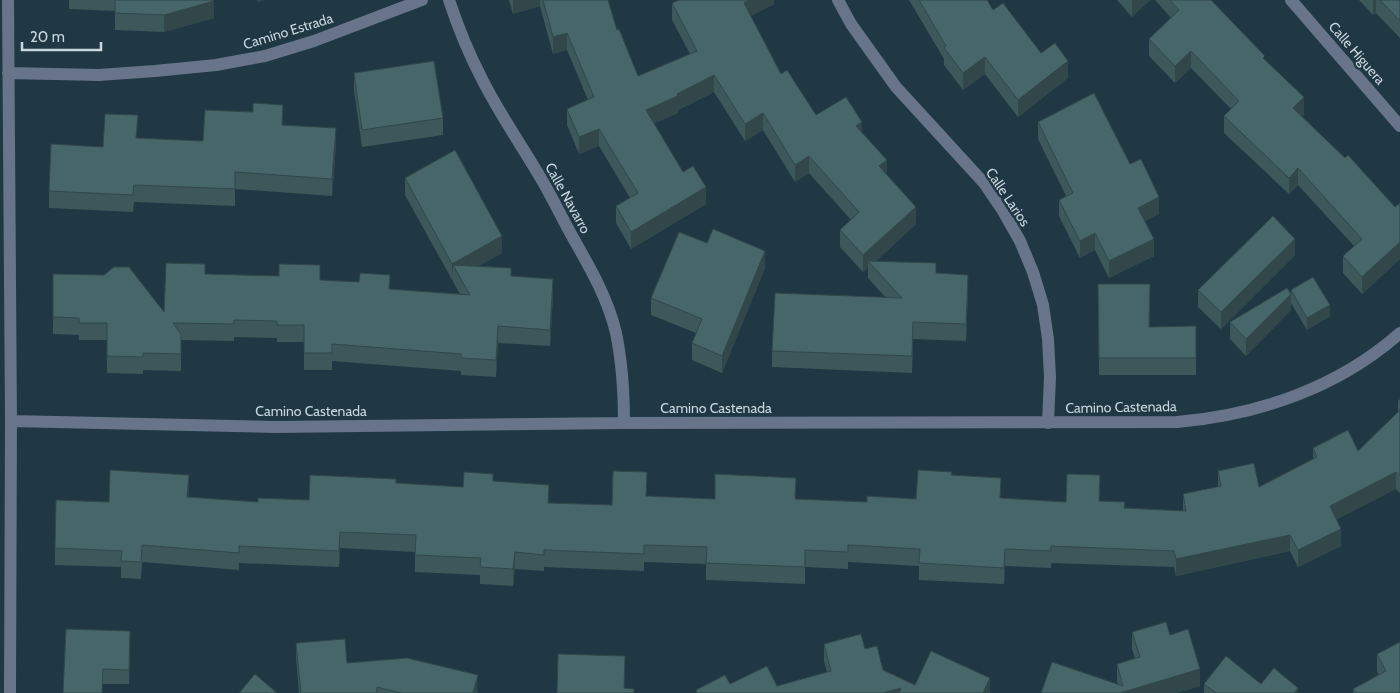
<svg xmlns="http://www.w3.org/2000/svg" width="1400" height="693" font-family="Cabin,sans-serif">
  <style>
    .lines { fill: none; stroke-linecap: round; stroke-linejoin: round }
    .minor { stroke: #687489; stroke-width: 12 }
    .wall { fill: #3c585a }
    .shaded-wall { fill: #31474a }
    .building { fill: #466669; stroke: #31474a }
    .labels { text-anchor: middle; stroke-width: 5; stroke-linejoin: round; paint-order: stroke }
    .street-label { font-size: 14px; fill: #c9d7df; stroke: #1f3844 }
  </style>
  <rect width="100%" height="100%" fill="#1f3844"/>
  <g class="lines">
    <path class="minor" d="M8,0L11,421L10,693
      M449,0C458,27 468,52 481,77C499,114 523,147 543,182C553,199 562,218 572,236C589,266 608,298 616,333C622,362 624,393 624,423
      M838,0L851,24L896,87L984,183L1003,211L1020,241L1033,272L1043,305L1048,339L1050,377L1048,423
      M1291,0L1400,126
      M8,73L99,75L155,71L216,65L265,56L314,41L422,0
      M11,421L276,427L624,423L1177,422C1258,415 1338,388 1400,333"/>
  </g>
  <path class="wall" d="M69,0H213L214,18L164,32L115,30V11L69,9Z
    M509,0H608L617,30L638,76L690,54L672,20V3L774,0V4L751,16L781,74L816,115L862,133L916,224L876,261L936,273L968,292L966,341L913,339L912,373L772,367V351L886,298L868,278V268L863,272L840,247V230L851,220L809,173L795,182L763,130L745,141L714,92L678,110V113L654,123L683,172L706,204L631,249L616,223V206L630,198L599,146L579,154L567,125V109L588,100L567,50L553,54L540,6L513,14Z
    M909,0H987L993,10L1068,78L1018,117L985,74L963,90L944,65V59Z
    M1117,0H1150L1132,17Z
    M1155,0H1211L1265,60L1304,114L1302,117L1395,207L1400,203V259L1362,294L1343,273V256L1354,246L1298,185L1289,194L1224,133V116L1231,109L1191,68L1175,83L1149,56V39L1171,18Z
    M1359,0H1400V38L1376,13L1373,15Z
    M354,73L443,118V135L362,147L354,90Z
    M1038,122L1130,164L1159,214L1145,221L1154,256L1109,278L1095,250L1080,258L1059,216V200L1066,196L1038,139Z
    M283,125L336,145L332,196L235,189V206L134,202L133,212L49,208V191L103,147L137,138L203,141Z
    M405,178L502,253L478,266L511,276L553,296L550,346L498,343L496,377L461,375V371L332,361V370H304V342H277V338L234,337V341L181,340V371L143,370V374L107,373V340H79V335L53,334V274L164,312L205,274L320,280L390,289L460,294L405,195Z
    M1295,255L1221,329L1198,307V290Z
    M765,268L722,373L692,360V343L696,333L651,315V298Z
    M1098,284L1149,327L1196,326V375H1099Z
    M1291,290L1330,316L1307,330L1291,303V310L1246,356L1230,339V322L1291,293Z
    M1400,399V493L1396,489L1337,519L1341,546L1298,567L1290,551L1176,576L1174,567L1051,563V568L1005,566L1004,584L919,580V566L848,562V569L805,567V584L706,580V564L644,562V571L544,567V571L515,569L513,586L480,584V575L415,572V552L340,548L339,567L239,563V570L142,562L141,579L121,578V567L55,565V548L109,502L189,492L188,497L258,502L309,500L396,483L463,487L493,481L549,503L612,505L647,496L715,499H796L867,502L916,499L952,475L1001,498L1066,502L1100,491L1099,501L1125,508L1183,511V494L1218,487V471L1259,487L1313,460V448L1358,451L1398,412V401Z
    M1132,632L1170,635L1200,686L1176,693H1041L1118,684L1117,681V664L1135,658L1132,649Z
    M296,643L347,663L478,690L477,693H299L296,658Z
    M824,644L865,649L883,670L915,685L990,693H696V690L730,684L777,686L827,672L824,661Z
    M130,646L129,684H103L102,693H63Z
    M1377,654L1400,693H1353V689L1379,675L1377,671Z
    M1204,684H1261L1298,693H1204Z"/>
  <path class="shaded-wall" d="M257,0H266L257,2Z
    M513,0H540V6L513,14Z
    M749,0H774V4L744,20V3Z
    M1132,0H1150L1132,17Z
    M1373,0H1376V13L1373,15Z
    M214,1V18L164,32V15Z
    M567,33V50L553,54V37Z
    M1191,51V68L1175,83V66Z
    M985,57V74L963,90V73Z
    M1068,61V78L1018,117V100Z
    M714,75V92L678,110V113L646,127V110Z
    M1304,97V114L1293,125V108Z
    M763,113V130L745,141V124Z
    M862,122V139L856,126Z
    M336,128V145L332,196V179Z
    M599,129V146L579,154V137Z
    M809,156V173L795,182V165Z
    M887,160V177L879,166Z
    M1298,168V185L1289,194V178Z
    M706,187V204L631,249V232Z
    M1159,197V214L1138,225V208Z
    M916,207V224L872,265L868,261V268L863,272V255Z
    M1095,233V250L1080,258V241Z
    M502,236V253L459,277L453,265L452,281V264Z
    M1154,239V256L1109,278V261Z
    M1295,239V255L1221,329V312Z
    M1400,242V259L1362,294V277Z
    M765,251V268L722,373V356Z
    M968,275V292L966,341V324Z
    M553,279V296L550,346V330Z
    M1291,294V310L1246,356V339Z
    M1330,305V316L1307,330V318Z
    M913,322V339L912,373V356Z
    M498,326V343L496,377V360Z
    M1396,472V489L1330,523V506Z
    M189,475V492L187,514V497Z
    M1341,529V546L1298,567V550Z
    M340,532V548L339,567V551Z
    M1290,535V551L1176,576V559Z
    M1005,549V566L1004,584V568Z
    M515,552V569L513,586V569Z
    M1200,669V686L1176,693H1120Z
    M478,675L477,693H473Z
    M990,678V693H983Z
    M901,688V693H883Z
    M1298,688V693H1294Z"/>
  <path class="building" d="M115,0H213L214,1L164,15L115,13Z
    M543,0H608L617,30L619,29L638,76L697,51L672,3L679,0H749L744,3L781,74L787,70L816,115L846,97L862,122L856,126L887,160L879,166L916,207L863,255L840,230L859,212L809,156L795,165L763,113L745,124L714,75L677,94L678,96L646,110L683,172L693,166L706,187L631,232L616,206L638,193L599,129L579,137L567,109L594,97L567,33L553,37Z
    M919,0H987L993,10L1003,3L1041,53L1055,43L1068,61L1018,100L985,57L963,73L944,48L946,46Z
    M1170,0H1211L1265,56L1263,58L1304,97L1293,108L1345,158L1348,155L1395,207L1400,203V242L1362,277L1343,256L1362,239L1298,168L1289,178L1224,116L1239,101L1191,51L1175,66L1149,39L1179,10Z
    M1380,0H1400V21Z
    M434,61L443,118L362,130L354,73Z
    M1094,93L1130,164L1141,159L1159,197L1138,208L1154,239L1109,261L1095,233L1080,241L1059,200L1073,193L1038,122Z
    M253,103L283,105L282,125L336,128L332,179L235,172V189L134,185L133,195L49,191L51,144L103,147L105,114L138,115L136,138L203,141L205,110L253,112Z
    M455,150L502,236L452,264L405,178Z
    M1273,216L1295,239L1221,312L1198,290Z
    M713,229L765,251L722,356L692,343L702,319L651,298L679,232L707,243Z
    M868,261L936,263V273L968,275L966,324L913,322L912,356L772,351L775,293L902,298Z
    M166,263L205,264V274L279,276V264L320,265V280L359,282L360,273L390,275L389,289L470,295L453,265L511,268V276L553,279L550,330L498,326L496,360L461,358V354L332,344V353H304V325H277V321L234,320V324L173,323L181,334V354L143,353V357L107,356V323H79V318L53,317V274L104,275L114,267H129L164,312Z
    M1313,277L1330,305L1307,318L1291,290Z
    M1098,284H1150L1149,327L1196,326V358H1099Z
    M1287,288L1291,294L1246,339L1230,322Z
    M1400,410V476L1396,472L1330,506L1341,529L1298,550L1290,535L1176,559L1174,551L1051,546V551L1005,549L1004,568L919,563L920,549L848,545V552L805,550V567L706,563L707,547L644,545V554L544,550V555L515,552L513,569L480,567L481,558L415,555L416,535L340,532L339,551L239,546V553L142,545L141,562L121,561L122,551L55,548L56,500L109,502L110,470L189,475L187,497L258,502V498L309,500L310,475L396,479V483L463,487L464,472L493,474V481L549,485L548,503L612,505L613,471L647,472L646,496L715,499V474L796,478L795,499L867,502V496L916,499L918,470L952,472L951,475L1001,478L1000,498L1066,502L1067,474L1100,475L1099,501L1125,502L1124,508L1186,511L1183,494L1221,486L1218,471L1254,463L1259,487L1317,457L1313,448L1348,430L1358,451Z
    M1166,622L1170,635L1188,629L1200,669L1120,693H1041L1052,662L1123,686L1117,664L1140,657L1132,632Z
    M66,629L130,631L129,670L103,669L102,693H63Z
    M861,634L865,649L877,646L883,670L915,685L931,651L990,678L983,693H899L901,688L883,693H697L696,690L725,675L730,684L767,666L777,686L831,671L824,644Z
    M345,639L347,663L407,658L478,675L473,693H401L377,687V693H301L296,643Z
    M1400,642V693H1356L1353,689L1386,671L1377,654Z
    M558,654L625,656L624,688L634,689V693H557Z
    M1226,656L1261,684L1274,668L1298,688L1294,693H1216L1204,684Z
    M255,674L277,693H239Z"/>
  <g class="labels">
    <g class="street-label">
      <text transform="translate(288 31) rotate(-17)" y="5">Camino Estrada</text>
      <text transform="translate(1357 53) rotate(49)" y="5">Calle Higuera</text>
      <text transform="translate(1008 197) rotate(56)" y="5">Calle Larios</text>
      <text transform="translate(568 198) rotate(61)" y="5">Calle Navarro</text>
      <text transform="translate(1121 407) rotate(-1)" y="5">Camino Castenada</text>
      <text x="716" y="413">Camino Castenada</text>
      <text x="311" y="416">Camino Castenada</text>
    </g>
  </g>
  <path d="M22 42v8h79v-8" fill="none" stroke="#c9d7df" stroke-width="2.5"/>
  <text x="30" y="42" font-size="15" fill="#c9d7df" stroke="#1f3844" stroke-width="4" paint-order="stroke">20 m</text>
</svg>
